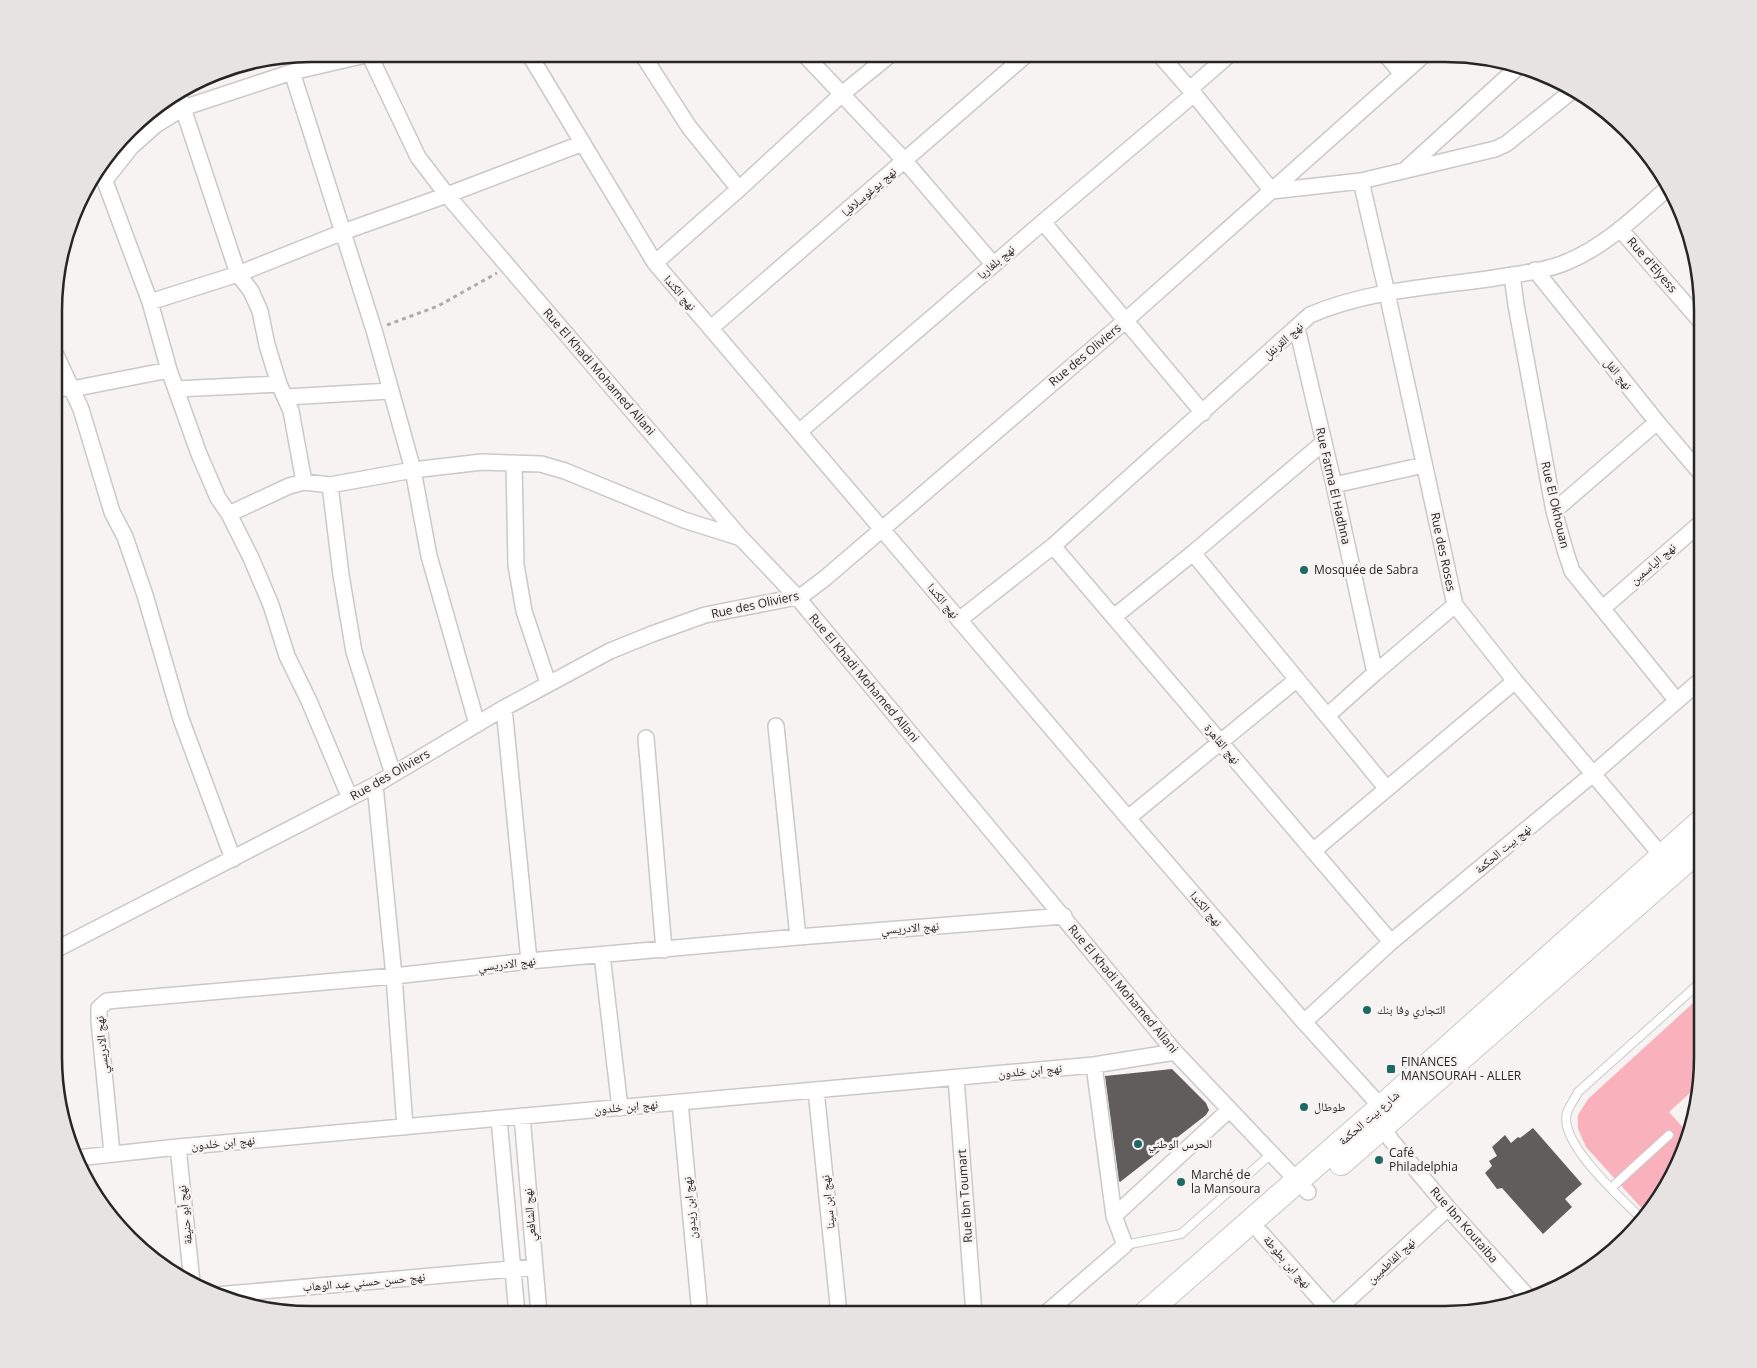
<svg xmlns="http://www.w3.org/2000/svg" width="1757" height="1368" font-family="'Open Sans','Noto Naskh Arabic',sans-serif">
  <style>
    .green { fill: #f9b1bc }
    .building { fill: #615d5d }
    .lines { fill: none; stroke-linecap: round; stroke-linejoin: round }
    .lane-casing { stroke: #ccc7c8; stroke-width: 10 }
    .street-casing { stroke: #ccc7c8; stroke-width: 18 }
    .primary-casing { stroke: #ccc7c8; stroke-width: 26 }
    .path { stroke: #afabab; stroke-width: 3; stroke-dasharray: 4 4; stroke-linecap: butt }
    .lane { stroke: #fff; stroke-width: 8 }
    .street { stroke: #fff; stroke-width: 15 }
    .primary { stroke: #fff; stroke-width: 24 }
    .poi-dot { fill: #1d6964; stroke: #f8f3f3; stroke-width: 2 }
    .labels { text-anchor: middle; stroke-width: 5; stroke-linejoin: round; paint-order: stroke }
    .street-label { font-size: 12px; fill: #272525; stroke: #f8f3f3 }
    .poi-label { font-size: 12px; fill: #272525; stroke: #f8f3f3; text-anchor: start }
    .rim { fill: none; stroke: #272525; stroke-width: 2.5 }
  </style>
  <rect width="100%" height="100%" fill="#f8f3f3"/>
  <path class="green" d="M1703,994V1074L1701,1083L1669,1112L1689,1134L1684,1156L1647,1214L1586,1147L1578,1129V1115L1588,1099Z"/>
  <path class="building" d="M1172,1069L1206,1103L1209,1110L1206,1115L1120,1182L1119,1181L1105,1076Z
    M1533,1128L1582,1184L1565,1199L1572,1207L1543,1234L1502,1188L1497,1189L1485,1173L1492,1166L1489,1161L1497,1156L1492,1147L1505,1135L1511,1143L1518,1137L1520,1138Z"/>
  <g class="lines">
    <defs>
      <path id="lane" d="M1611,1188L1669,1135
        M1643,1220C1623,1200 1558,1143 1567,1113C1569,1106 1575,1099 1578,1092L1703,980
        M1125,1245L1181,1234L1271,1154"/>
      <path id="street" d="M369,54L418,157L447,195L741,538L797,597L1175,1052L1308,1192
        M529,54L655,263L1128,818L1304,1022L1374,1099L1383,1127L1391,1140L1448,1208L1529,1298
        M642,54L689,127L739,189
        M804,54L905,161L993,264
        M1159,54L1194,94L1272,191L1361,181L1495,149L1506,144L1572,91
        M1385,54L1402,74
        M292,72L374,330L400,423L413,470L429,556L477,724
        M1190,89L1230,54
        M179,96L238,274L251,291L260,311L267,345L279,384L291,411L304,482
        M100,168L150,302L169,370L199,454L218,498L229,514L251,558L271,605L287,656L309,701L350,798
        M1405,170L1518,67
        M105,180L131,147L157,124L183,108L292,72L370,54
        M1361,181L1387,293L1455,605L1515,681L1662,856
        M1043,222L1203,413
        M1620,229L1703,324
        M655,263L739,189L842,94L891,54
        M1535,270L1657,422L1703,476
        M1512,275L1516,305L1554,511L1566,553L1572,571L1677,701
        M150,302L238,274L343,232L447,195L583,143
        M711,328L1027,54
        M1297,328L1334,485L1375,673
        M56,355L81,409L112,512L125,537L145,595L181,719L233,859
        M56,387L72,389L169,370
        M176,389L279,384
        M286,397L390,391
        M799,432L1043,222L1194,94
        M514,463L516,565L524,611L548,683
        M330,485L341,575L354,652L393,774
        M1334,485L1424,465
        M1554,511L1657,422
        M229,514L289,486L304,482L330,485L413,470L482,462L541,464L565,471L684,520L741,538
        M1053,546L1391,942
        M1193,553L1387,789
        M1603,608L1703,521
        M1115,616L1193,553L1324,442
        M959,620L1053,546L1310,315C1366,291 1428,287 1488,279C1511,275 1548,271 1569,261C1607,245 1638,214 1669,187
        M504,708L529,961
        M1328,715L1375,673L1455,605
        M776,726L798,937
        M646,738L664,950
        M375,785L394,976L405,1127
        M1128,818L1296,680
        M1313,851L1515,681
        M55,950L375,785L504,708L610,651L652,634L705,615L797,597L804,594L824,579L1125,321L1425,54
        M602,955L620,1108
        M1304,1022L1391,942L1593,774L1703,678
        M956,1078L974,1314
        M816,1090L839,1314
        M680,1102L700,1314
        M522,1116L539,1314
        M499,1119L517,1314
        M178,1147L192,1282
        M112,1153L99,1021V1008L107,1001L394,976L529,961L798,937L1064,916
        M77,1158L178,1147L1094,1065L1175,1052
        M1114,1216L1229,1110
        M1261,1233L1333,1314
        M216,1295L534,1267
        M1045,1314L1125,1245L1114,1216L1094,1065
        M1333,1314L1448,1208"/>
      <path id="primary" d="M1341,1163L1703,846
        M1145,1314L1377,1111L1703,820"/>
    </defs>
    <use href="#lane" class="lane-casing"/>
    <use href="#street" class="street-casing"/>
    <use href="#primary" class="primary-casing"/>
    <path class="path" d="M387,325L438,306L497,273"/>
    <use href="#lane" class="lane"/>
    <use href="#street" class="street"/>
    <use href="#primary" class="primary"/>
  </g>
  <g class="poi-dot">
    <circle cx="1304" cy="570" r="5"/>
    <circle cx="1367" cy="1010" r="5"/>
    <rect x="1386" y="1064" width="10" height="10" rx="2.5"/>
    <circle cx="1304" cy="1107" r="5"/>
    <circle cx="1138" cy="1144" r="5"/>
    <circle cx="1379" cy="1160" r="5"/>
    <circle cx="1181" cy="1182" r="5"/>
  </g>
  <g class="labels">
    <g class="street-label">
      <text transform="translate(869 192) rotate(-41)" y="4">نهج يوغوسلافيا</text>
      <text transform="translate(996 262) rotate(-41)" y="4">نهج بلغاريا</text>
      <text transform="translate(1652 265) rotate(49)" y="4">Rue d'Elyess</text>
      <text transform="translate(680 293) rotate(49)" y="4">نهج الكندا</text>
      <text transform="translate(1283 341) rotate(-42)" y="4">نهج القرنفل</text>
      <text transform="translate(1085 355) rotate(-40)" y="4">Rue des Oliviers</text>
      <text transform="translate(599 372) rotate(49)" y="4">Rue El Khadi Mohamed Allani</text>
      <text transform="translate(1618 374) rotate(51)" y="4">نهج الفل</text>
      <text transform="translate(1333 486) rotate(77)" y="4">Rue Fatma El Hadhna</text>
      <text transform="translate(1555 505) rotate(77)" y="4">Rue El Okhouan</text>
      <text transform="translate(1443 552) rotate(78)" y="4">Rue des Roses</text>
      <text transform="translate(1653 564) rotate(-41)" y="4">نهج الياسمين</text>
      <text transform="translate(943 601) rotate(50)" y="4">نهج الكندا</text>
      <text transform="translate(755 605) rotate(-12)" y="4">Rue des Oliviers</text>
      <text transform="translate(864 678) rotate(50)" y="4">Rue El Khadi Mohamed Allani</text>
      <text transform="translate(1222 744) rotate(50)" y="4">نهج القاهرة</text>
      <text transform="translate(390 775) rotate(-30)" y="4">Rue des Oliviers</text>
      <text transform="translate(1503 849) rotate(-40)" y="4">نهج بيت الحكمة</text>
      <text transform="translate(1206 909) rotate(49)" y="4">نهج الكندا</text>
      <text transform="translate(910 928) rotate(-4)" y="4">نهج الادريسي</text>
      <text transform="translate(507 964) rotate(-6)" y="4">نهج الادريسي</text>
      <text transform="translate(1123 989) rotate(50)" y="4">Rue El Khadi Mohamed Allani</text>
      <text transform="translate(102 1045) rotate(-95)" y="4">نهج الادريسي</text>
      <text transform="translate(1030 1071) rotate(-5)" y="4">نهج ابن خلدون</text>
      <text transform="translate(626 1107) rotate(-5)" y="4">نهج ابن خلدون</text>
      <text transform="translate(1369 1118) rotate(-41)" y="4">شارع بيت الحكمة</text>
      <text transform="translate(223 1143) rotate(-5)" y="4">نهج ابن خلدون</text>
      <text transform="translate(965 1196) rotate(-94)" y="4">Rue Ibn Toumart</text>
      <text transform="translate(828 1202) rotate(-96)" y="4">نهج ابن سينا</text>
      <text transform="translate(690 1208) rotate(-95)" y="4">نهج ابن زيدون</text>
      <text transform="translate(185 1215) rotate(-96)" y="4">نهج أبو حنيفة</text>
      <text transform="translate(530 1215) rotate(-95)" y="4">نهج الشافعي</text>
      <text transform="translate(1464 1225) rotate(49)" y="4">Rue Ibn Koutaiba</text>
      <text transform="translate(1391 1261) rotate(-43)" y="4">نهج الفاطميين</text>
      <text transform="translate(1287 1262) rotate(49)" y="4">نهج ابن بطوطة</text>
      <text transform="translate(364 1282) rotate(-5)" y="4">نهج حسن حسني عبد الوهاب</text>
    </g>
    <g class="poi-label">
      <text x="1314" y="574">Mosquée de Sabra</text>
      <text x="1377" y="1014">التجاري وفا بنك</text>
      <text x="1401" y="1066">FINANCES<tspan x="1401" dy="14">MANSOURAH - ALLER</tspan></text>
      <text x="1314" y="1111">طوطال</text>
      <text x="1148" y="1148">الحرس الوطني</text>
      <text x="1389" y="1157">Café<tspan x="1389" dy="14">Philadelphia</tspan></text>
      <text x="1191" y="1179">Marché de<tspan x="1191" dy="14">la Mansoura</tspan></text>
    </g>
  </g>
  <path d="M0 0H1757V1368H0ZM311 62H1445A249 249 0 0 1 1694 311V1057A249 249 0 0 1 1445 1306H311A249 249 0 0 1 62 1057V311A249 249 0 0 1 311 62Z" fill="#e7e3e3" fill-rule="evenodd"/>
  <path class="rim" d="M311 62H1445A249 249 0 0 1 1694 311V1057A249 249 0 0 1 1445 1306H311A249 249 0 0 1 62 1057V311A249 249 0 0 1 311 62Z"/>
</svg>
